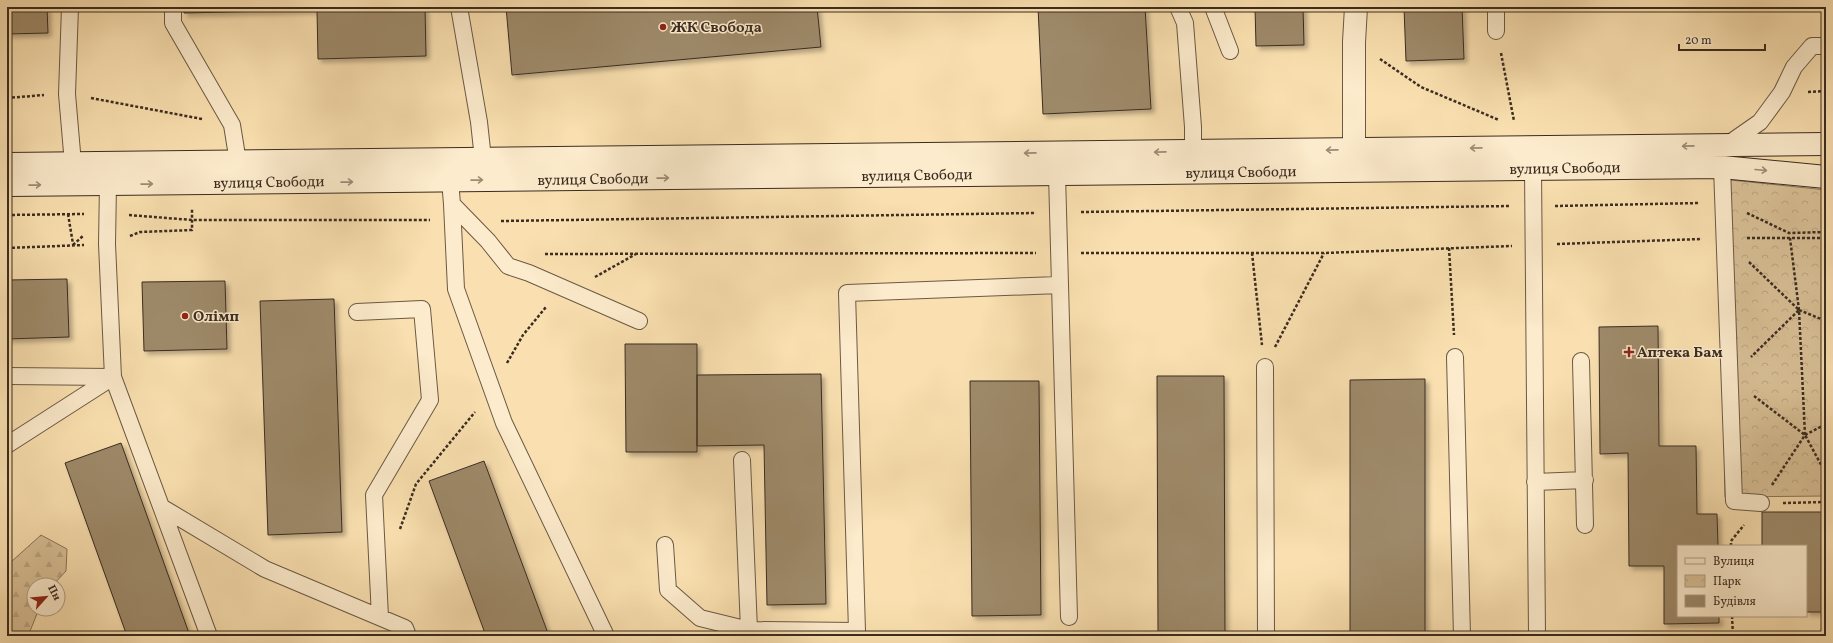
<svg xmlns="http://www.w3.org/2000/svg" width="1833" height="643" font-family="Vollkorn,serif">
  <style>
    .forest { fill: url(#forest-firs); stroke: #8a765c }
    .park { fill: url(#park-crowns); stroke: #8a765c }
    .building { fill: #9e8a6b; stroke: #3b2c21; filter: url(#shadow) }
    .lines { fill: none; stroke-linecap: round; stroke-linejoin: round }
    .service-casing { stroke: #6b5945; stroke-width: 18 }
    .minor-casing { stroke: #6b5945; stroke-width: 24 }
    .secondary-casing { stroke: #3b2c21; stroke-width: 24 }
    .path { stroke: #3b2c21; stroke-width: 2.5; stroke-dasharray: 3 2; stroke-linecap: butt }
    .service { stroke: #fcebcc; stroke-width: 16 }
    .minor { stroke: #fcebcc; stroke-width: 22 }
    .secondary { stroke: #fcebcc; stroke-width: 22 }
    .oneway { stroke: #9c8c76 }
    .poi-dot { fill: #8f2418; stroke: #fcebcc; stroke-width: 1.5 }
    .labels { text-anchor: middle; stroke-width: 3; stroke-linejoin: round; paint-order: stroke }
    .poi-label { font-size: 15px; font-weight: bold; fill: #3b2c21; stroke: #fcebcc; text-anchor: start }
    .street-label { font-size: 15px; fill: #3b2c21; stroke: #fcebcc }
  </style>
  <defs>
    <pattern id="forest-firs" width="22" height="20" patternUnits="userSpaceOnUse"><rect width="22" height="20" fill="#dac198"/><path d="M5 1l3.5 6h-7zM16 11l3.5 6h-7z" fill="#bca683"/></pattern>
    <pattern id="park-crowns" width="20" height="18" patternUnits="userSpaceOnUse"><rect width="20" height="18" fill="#dac198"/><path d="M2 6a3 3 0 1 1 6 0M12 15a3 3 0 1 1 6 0" fill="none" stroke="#bca683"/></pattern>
    <filter id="shadow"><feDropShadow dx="3.5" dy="3.5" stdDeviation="2" flood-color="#0004"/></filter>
  </defs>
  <rect width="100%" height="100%" fill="#fae0b0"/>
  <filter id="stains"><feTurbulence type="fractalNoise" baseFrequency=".005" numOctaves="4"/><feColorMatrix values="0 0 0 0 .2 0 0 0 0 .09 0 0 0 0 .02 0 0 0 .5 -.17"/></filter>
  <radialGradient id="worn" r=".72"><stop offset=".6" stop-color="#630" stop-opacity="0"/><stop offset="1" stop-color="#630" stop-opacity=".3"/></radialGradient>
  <path class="forest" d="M41,535L67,549L66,571L53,585H34V609H39L28,636H7V560L12,561Z"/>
  <path class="park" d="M1721,179L1826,190V496L1725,497Z"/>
  <path class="building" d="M7,7H47L48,33L7,34Z
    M184,7H425L426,56L318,59L317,10L184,13Z
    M506,7H817L821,47L512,75Z
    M1038,7H1145L1151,109L1043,114Z
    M1255,7H1303L1304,45L1256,46Z
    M1404,7H1462L1464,59L1406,61Z
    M67,279L69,337L7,339V280Z
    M225,281L227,349L144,351L142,282Z
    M334,299L342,532L268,535L260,301Z
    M1658,326L1659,446H1696L1697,514H1717L1718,546H1678V616H1719V623L1664,624V566H1629L1628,453L1600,454L1599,327Z
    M625,344H697V452H626Z
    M821,374L826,604L767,605L764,445L697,446V375Z
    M1157,376H1224L1225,636H1158Z
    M1425,379V636H1350V380Z
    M970,381H1039L1041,615L972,616Z
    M121,443L190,636H127L65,463Z
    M484,461L549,636H486L429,481Z
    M1762,512H1826V612H1806V546H1762Z"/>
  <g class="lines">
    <defs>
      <path id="service" d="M70,7L67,94L73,164
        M173,7V23L232,125L238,162
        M459,7L479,122L483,159
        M1178,7L1185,23L1193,127V151
        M1213,7L1230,51
        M1496,7V31
        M1727,145L1760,122L1782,92L1794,67L1812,46H1826
        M1722,167L1734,501L1761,503
        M1533,169L1537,636
        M1057,174L1069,617
        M450,180L452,204L488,241L508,266L529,273L639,321
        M452,204L456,289L504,423L606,636
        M357,312L422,309L430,400L374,495L380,617
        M1455,357L1462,636
        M1581,361L1585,525
        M1265,367L1266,636
        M7,376L113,377L209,636
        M7,445L113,377L107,244L108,184
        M742,460L749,630L857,631L847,293L1059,285
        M1535,482L1585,480
        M163,508L265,569L405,628L408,636
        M665,545L668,590L700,618L749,630"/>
      <path id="minor" d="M1354,150V42L1356,7"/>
      <path id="secondary" d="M7,164L1826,144
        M7,185L1722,167L1826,177"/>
    </defs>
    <use href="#service" class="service-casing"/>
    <use href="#minor" class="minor-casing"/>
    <use href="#secondary" class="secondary-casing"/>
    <path class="path" d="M1501,53L1514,121
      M1380,59L1421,87L1499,120
      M1808,92L1826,91
      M7,98L44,95
      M91,98L202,119
      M1555,206L1700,203
      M1081,212L1510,206
      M1747,213L1789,233L1826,232
      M68,214L73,244
      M7,215L84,214
      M129,215L192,220H430
      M501,221L1036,213
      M130,236L140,232L192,230V209
      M1747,238H1826
      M1557,244L1702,239
      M73,245L84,235
      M7,248L84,245
      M1449,248L1454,335
      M1081,253H1324L1512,246
      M1252,253L1262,345
      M545,254L1036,253
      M1749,262L1799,310L1751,357
      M595,277L636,254
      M1799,310L1826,321
      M1275,347L1324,253
      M507,363L523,335L546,307
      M1754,396L1805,435L1826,474
      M1805,435L1826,424
      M1772,485L1805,435L1799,310L1790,238
      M1783,503L1826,502
      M400,529L416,484L475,412
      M1731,546V541L1744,525
      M1732,616L1733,636
      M674,636L680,632"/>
    <use href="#service" class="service"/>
    <use href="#minor" class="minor"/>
    <use href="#secondary" class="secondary"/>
  </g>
  <defs><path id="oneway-shaft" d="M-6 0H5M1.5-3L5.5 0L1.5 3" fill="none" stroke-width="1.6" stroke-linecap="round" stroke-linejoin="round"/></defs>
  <g class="oneway">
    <use href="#oneway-shaft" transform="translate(1688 146) rotate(179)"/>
    <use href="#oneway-shaft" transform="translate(1476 148) rotate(179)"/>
    <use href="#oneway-shaft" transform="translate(1332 150) rotate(179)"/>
    <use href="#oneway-shaft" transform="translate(1160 152) rotate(179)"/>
    <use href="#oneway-shaft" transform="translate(1030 153) rotate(179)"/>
    <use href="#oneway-shaft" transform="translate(1761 170) rotate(5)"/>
    <use href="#oneway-shaft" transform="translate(663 178) rotate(-1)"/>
    <use href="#oneway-shaft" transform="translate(477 180) rotate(-1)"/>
    <use href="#oneway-shaft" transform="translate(347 182) rotate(-1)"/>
    <use href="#oneway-shaft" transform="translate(147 184) rotate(-1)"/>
    <use href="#oneway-shaft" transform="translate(35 185) rotate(-1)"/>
  </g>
  <g class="poi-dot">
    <circle cx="663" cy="27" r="4"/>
    <circle cx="185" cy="316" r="4"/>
    <path d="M1627 346h4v4h4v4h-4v4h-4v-4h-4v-4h4z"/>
  </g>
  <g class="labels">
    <g class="poi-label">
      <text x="671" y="32">ЖК Свобода</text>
      <text x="193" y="321">Олімп</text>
      <text x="1637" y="357">Аптека Бам</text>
    </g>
    <g class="street-label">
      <text transform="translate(1565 168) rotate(-1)" y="5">вулиця Свободи</text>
      <text transform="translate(1241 172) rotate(-1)" y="5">вулиця Свободи</text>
      <text transform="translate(917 175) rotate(-1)" y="5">вулиця Свободи</text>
      <text transform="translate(593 179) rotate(-1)" y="5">вулиця Свободи</text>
      <text transform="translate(269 182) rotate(-1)" y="5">вулиця Свободи</text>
    </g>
  </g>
  <rect width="1833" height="643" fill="none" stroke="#fae0b0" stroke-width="24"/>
  <rect x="8" y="8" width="1817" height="627" fill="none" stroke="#3b2c21" stroke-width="2"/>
  <rect x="12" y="12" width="1809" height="619" fill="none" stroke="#3b2c21"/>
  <rect x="1677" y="545" width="130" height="72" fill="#fcebcc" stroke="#af9f88"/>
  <rect x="1685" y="558" width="20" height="6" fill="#fcebcc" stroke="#af9f88"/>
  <text x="1713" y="565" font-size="12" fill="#3b2c21">Вулиця</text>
  <rect x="1685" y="575" width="20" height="12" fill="url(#park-crowns)" stroke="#af9f88"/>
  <text x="1713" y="585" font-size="12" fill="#3b2c21">Парк</text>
  <rect x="1685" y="595" width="20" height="12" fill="#9e8a6b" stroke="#af9f88"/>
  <text x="1713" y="605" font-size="12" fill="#3b2c21">Будівля</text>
  <g transform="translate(46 597) rotate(63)"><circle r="19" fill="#fcebcc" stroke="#af9f88"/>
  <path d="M0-3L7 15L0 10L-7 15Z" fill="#8f2418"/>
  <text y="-6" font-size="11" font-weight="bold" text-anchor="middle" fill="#3b2c21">Пн</text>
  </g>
  <path d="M1679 44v6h86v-6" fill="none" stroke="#3b2c21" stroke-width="2"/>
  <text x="1685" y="44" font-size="12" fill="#3b2c21" stroke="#fcebcc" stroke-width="3" paint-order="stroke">20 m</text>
  <rect width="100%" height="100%" filter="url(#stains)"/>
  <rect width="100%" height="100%" fill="url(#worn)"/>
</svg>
